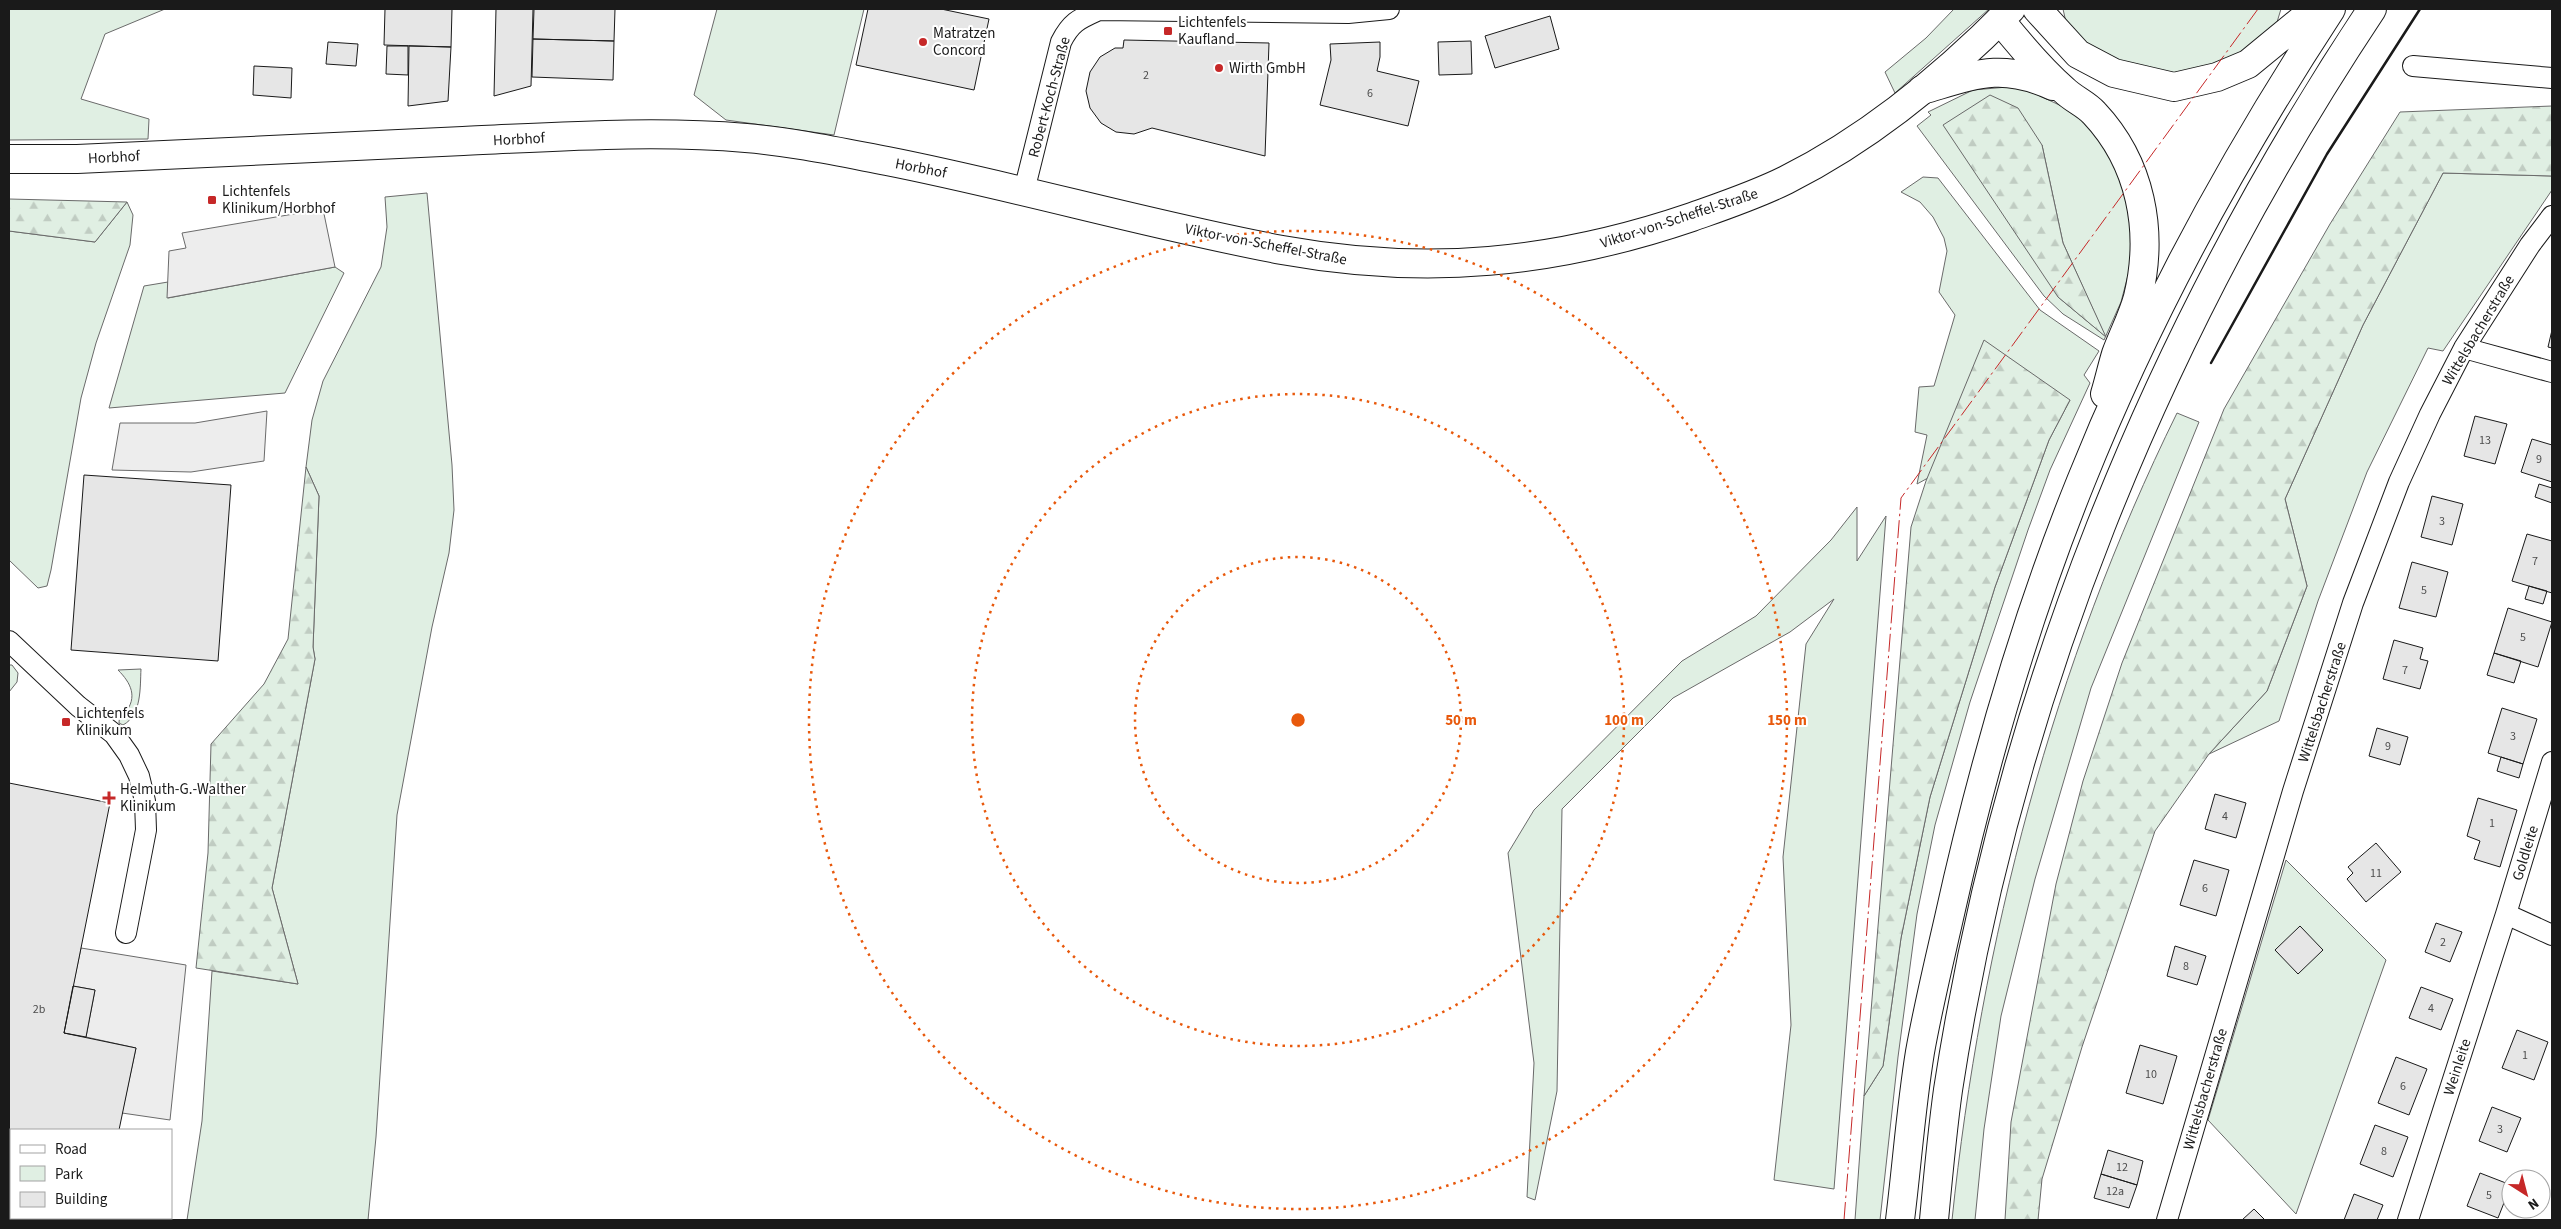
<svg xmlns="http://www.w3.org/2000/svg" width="2561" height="1229" font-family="'Source Sans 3',sans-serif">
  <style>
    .green { fill: #e0efe3; stroke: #6a6a6a; fill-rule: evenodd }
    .forest { fill: url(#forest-firs); stroke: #6a6a6a }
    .parking { fill: #ededed; stroke: #6a6a6a }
    .building { fill: #e6e6e6; stroke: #1a1a1a }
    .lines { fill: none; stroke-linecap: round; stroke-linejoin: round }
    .minor-casing { stroke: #1a1a1a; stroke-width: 22 }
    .secondary-casing { stroke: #1a1a1a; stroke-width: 30 }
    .trunk-casing { stroke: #1a1a1a; stroke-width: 30 }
    .minor { stroke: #fff; stroke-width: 20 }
    .secondary { stroke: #fff; stroke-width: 28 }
    .trunk { stroke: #fff; stroke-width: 28 }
    .wall { stroke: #1a1a1a; stroke-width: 2.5 }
    .power { stroke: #c62828; stroke-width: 1; stroke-dasharray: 18 4 2.5 4; stroke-linecap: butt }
    .ring { fill: none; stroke: #e8590c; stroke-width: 2.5; stroke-dasharray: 2.5 5 }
    .poi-dot { fill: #c62828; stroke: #fff; stroke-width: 2 }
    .labels { text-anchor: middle; stroke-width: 4; stroke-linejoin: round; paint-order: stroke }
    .number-label { font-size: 12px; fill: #4d4d4d }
    .poi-label { font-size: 15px; fill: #1a1a1a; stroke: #fff; text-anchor: start }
    .street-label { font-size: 15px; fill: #1a1a1a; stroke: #fff }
    .centre { fill: #e8590c; stroke: #fff; stroke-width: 2.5 }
    .ring-label { font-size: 15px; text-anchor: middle; font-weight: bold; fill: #e8590c; stroke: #fff; stroke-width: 4; stroke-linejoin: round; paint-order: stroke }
  </style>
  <defs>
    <pattern id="forest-firs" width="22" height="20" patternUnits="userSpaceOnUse" patternTransform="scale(1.25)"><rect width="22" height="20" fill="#e0efe3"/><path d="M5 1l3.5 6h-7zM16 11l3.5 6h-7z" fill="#c0ccc2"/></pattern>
  </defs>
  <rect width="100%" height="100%" fill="#fff"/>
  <path class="green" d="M9,9H165L105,34L81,99L149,119L148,139L9,140Z
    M717,9H864L834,135L726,120L694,95Z
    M1954,9H1989L1895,93L1885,72L1926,38Z
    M2063,9H2281L2274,32L2239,59L2194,75L2149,74L2104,59L2068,31Z
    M2019,86L2072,111L2098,134L2127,192L2133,256L2121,302L2104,340L2063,314L2044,296L1917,126L1931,115L1928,112L1973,90ZM2042,145L2063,243L2105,336L2058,297Z
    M2443,173L2552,176V190L2443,351L2428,348L2367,472L2318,601L2279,721L2209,754L2267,691L2307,586L2285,499L2363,325Z
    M1923,177L1938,178L2040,310L2099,351L2084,375L2090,383L2050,470L2028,530L1970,702L1935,825L1917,914L1898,1057L1880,1220H1855L1864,1096L1883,1066L1901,938L1930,797L1995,587L2049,440L2070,400L1917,484L1927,435L1915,432L1919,387L1934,386L1955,315L1939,292L1947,251L1944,238L1933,217L1920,202L1901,192Z
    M427,193L452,465L454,510L449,553L432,627L397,815L376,1137L368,1220H187L202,1121L212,971L298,984L272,888L315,659L313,647L319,496L306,467L312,420L323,381L381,267L387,227L385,197Z
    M127,202L133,215L130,245L96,343L81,398L51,570L47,586L38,588L9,560V231L95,242Z
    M335,267L344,273L285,393L109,408L144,286L168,282V298Z
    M2177,413L2199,422L2091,688L2035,879L2001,1016L1984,1129L1975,1220H1952C1981,941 2053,665 2177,413Z
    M1857,507V561L1886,516L1834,1189L1774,1180L1791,1025L1783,857L1806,644L1834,599L1790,632L1673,698L1562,809L1557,1091L1535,1200L1527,1197L1534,1063L1508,853L1534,810L1682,661L1756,616L1831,540Z
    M9,665H12L18,673L17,682L9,692Z
    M141,669C140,687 142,715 123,725L119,723C119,717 121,718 125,713C138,697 131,683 118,670Z
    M2286,860L2386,960L2296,1214L2208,1120Z"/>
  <path class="forest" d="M1990,95L2018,108L2042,145L2063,243L2106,337L2058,297L1943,125Z
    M2552,106V176L2443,173L2363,325L2285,499L2307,586L2267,691L2209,754L2155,831L2082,1047L2042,1179L2038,1220H2005L2011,1122L2056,884L2083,781L2122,663L2224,409L2330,224L2400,112Z
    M9,199L127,202L95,242L9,231Z
    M1984,340L2070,400L2049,440L1995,587L1930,797L1901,938L1883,1066L1864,1096L1911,527L1926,481Z
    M306,467L319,496L313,647L315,659L272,888L298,984L196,968L208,853L211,744L264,684L288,639Z"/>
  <path class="parking" d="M323,209L335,267L167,298L169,251L186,248L182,233Z
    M267,411L264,461L191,472L112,470L120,423H195Z
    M81,948L186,965L170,1120L122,1113L136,1048L86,1037L95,990L73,986Z"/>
  <path class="building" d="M385,9H452L451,47L384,45Z
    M496,9H533L531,86L494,96Z
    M534,9H615L614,41L533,39Z
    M868,9H941L989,19L974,90L856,65Z
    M1550,16L1559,49L1495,68L1485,36Z
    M533,39L614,41L613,80L532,77Z
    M1124,40L1269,43L1265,156L1152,128L1134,134L1116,132L1101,123L1090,108L1086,91L1090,72L1100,57L1115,48H1123Z
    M1471,41L1472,74L1439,75L1438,42Z
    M328,42L358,44L356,66L326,64Z
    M1380,42V57L1377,71L1419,81L1408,126L1320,105L1331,60L1330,44Z
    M387,46H408V75L386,74Z
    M409,46L451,47L448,101L408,106Z
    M254,66L292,68L291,98L253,95Z
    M2552,330V348L2548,347Z
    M2475,416L2507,424L2495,464L2464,456Z
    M2532,439L2552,445V482L2521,472Z
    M84,475L231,485L218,661L71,650Z
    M2539,484L2552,488V503L2535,497Z
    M2432,496L2463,504L2452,545L2421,537Z
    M2527,534L2552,541V593L2512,581Z
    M2412,562L2448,572L2436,617L2399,608Z
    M2529,586L2547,591L2543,604L2525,599Z
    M2508,608L2552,622L2538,667L2494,653Z
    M2394,640L2423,648L2420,659L2428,661L2420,689L2383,679Z
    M2494,653L2521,661L2514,683L2487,675Z
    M2502,708L2537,719L2523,764L2488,753Z
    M2377,728L2408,737L2400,765L2369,756Z
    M2501,757L2523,764L2519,778L2497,771Z
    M9,783L110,803L64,1033L136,1048L119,1130H11V1194L9,1193Z
    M2215,794L2246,803L2236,838L2205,829Z
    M2478,798L2517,810L2500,867L2474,859L2480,841L2467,836Z
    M2376,843L2401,872L2366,902L2347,879L2353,873L2348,867Z
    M2194,860L2229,870L2216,916L2180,905Z
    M2436,923L2462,932L2450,962L2425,952Z
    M2300,926L2323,950L2298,974L2275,950Z
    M2175,946L2206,956L2197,985L2167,976Z
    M73,986L95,990L86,1037L64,1033Z
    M2421,987L2453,999L2441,1030L2409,1018Z
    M2517,1030L2548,1042L2534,1080L2502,1068Z
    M2140,1045L2177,1056L2163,1104L2126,1093Z
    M2396,1057L2427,1069L2409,1115L2378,1103Z
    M2492,1107L2521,1118L2507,1152L2479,1141Z
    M2375,1125L2408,1137L2393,1177L2360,1164Z
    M2108,1150L2143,1161L2137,1185L2101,1174Z
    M2480,1173L2511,1185L2498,1218L2467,1206Z
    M2101,1174L2137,1185L2129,1208L2094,1198Z
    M2354,1194L2383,1205L2377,1220H2344Z
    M2254,1209L2265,1220H2242Z"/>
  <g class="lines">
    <defs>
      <path id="minor" d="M2413,66L2552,78
        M1024,191L1061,42C1071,22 1079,19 1099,10L1348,13L1389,9
        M2464,348L2552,372
        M9,641L78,706L114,734L129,755L139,776L145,801L146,830L126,933
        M2506,914L2552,935
        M2167,1220L2293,791L2353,603L2399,482L2430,414L2464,348L2530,245L2552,216
        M2408,1220L2506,914L2552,762"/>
      <path id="secondary" d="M9,159H77C206,153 334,147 463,141C557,137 652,130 746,138C794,142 840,152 887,161C1019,187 1149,225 1282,250C1426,276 1554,264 1692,217C1723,206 1756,195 1786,180C1870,138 1946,75 2011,9"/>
      <path id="trunk" d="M2037,9L2078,54L2114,73L2174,87L2217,77L2248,64L2315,9
        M2000,20C2020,45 2040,69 2064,90C2073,99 2086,104 2094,113C2141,163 2154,231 2138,297C2133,316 2123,335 2116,354C2112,367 2109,381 2105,394
        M1922,90C1974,75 2000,62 2053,86
        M1900,1220C1907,1164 1911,1107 1920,1052C1928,1007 1939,962 1949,918C1982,769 2024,622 2081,481C2147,316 2234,157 2331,9
        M1934,1220C1938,1177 1942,1133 1948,1090C2008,700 2154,337 2372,9"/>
    </defs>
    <use href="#minor" class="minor-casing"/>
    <use href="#secondary" class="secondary-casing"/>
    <use href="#trunk" class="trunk-casing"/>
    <use href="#minor" class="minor"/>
    <use href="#secondary" class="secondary"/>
    <use href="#trunk" class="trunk"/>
    <path class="wall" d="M2211,363L2327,154L2420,9"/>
    <path class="power" d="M1844,1220L1901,498L2258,9"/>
  </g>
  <g class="ring">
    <circle cx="1298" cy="720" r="163"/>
    <circle cx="1298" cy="720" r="326"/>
    <circle cx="1298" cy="720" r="489"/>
  </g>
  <g class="poi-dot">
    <rect x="1163" y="26" width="10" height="10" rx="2.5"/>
    <circle cx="923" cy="42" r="5"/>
    <circle cx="1219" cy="68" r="5"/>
    <rect x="207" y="195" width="10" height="10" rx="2.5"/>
    <rect x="61" y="717" width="10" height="10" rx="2.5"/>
    <path d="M106.5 790.5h5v5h5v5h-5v5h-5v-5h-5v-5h5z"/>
  </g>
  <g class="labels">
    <g class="number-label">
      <text x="1146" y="79">2</text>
      <text x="1370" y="97">6</text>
      <text x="2485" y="444">13</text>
      <text x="2539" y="463">9</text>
      <text x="2442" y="525">3</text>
      <text x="2535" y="565">7</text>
      <text x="2424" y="594">5</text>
      <text x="2523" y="641">5</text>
      <text x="2405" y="674">7</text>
      <text x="2513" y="740">3</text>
      <text x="2388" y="750">9</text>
      <text x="2225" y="820">4</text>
      <text x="2492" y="827">1</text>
      <text x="2376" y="877">11</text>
      <text x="2205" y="892">6</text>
      <text x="2443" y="946">2</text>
      <text x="2186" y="970">8</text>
      <text x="2431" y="1012">4</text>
      <text x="39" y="1013">2b</text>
      <text x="2525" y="1059">1</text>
      <text x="2151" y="1078">10</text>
      <text x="2403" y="1090">6</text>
      <text x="2500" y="1133">3</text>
      <text x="2384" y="1155">8</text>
      <text x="2122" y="1171">12</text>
      <text x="2115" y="1195">12a</text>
      <text x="2489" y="1199">5</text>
    </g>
    <g class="poi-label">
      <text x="1178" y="27">Lichtenfels<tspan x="1178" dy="17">Kaufland</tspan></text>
      <text x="933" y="38">Matratzen<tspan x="933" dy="17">Concord</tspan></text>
      <text x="1229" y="73">Wirth GmbH</text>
      <text x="222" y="196">Lichtenfels<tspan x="222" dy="17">Klinikum/Horbhof</tspan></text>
      <text x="76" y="718">Lichtenfels<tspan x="76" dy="17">Klinikum</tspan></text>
      <text x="120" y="794">Helmuth-G.-Walther<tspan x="120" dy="17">Klinikum</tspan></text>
    </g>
    <g class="street-label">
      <text transform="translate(1049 97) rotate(-75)" y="5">Robert-Koch-Straße</text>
      <text transform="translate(519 139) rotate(-3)" y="5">Horbhof</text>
      <text transform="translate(114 157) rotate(-3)" y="5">Horbhof</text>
      <text transform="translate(921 168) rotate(11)" y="5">Horbhof</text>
      <text transform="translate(1679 218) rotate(-18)" y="5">Viktor-von-Scheffel-Straße</text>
      <text transform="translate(1266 244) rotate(11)" y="5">Viktor-von-Scheffel-Straße</text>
      <text transform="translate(2478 330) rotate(-59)" y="5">Wittelsbacherstraße</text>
      <text transform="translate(2322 702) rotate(-72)" y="5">Wittelsbacherstraße</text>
      <text transform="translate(2525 853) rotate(-73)" y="5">Goldleite</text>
      <text transform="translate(2457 1067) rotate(-72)" y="5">Weinleite</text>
      <text transform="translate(2205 1089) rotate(-74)" y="5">Wittelsbacherstraße</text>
    </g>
  </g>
  <circle cx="1298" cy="720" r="8" class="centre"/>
  <g class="ring-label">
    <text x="1461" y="725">50 m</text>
    <text x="1624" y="725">100 m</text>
    <text x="1787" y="725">150 m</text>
  </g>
  <rect width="2561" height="1229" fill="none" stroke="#1a1a1a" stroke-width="20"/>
  <rect x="10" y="1129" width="162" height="90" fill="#ffffff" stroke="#a3a3a3"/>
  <rect x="20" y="1145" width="25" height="8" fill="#ffffff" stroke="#a3a3a3"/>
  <text x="55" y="1154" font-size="15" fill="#1a1a1a">Road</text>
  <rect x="20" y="1166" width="25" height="15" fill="#e0efe3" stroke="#a3a3a3"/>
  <text x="55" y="1179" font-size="15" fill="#1a1a1a">Park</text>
  <rect x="20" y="1192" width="25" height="15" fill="#e6e6e6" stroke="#a3a3a3"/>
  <text x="55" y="1204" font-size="15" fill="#1a1a1a">Building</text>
  <g transform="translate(2526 1194) rotate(144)"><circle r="24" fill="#ffffff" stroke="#a3a3a3"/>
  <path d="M0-4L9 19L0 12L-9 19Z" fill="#c62828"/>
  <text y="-8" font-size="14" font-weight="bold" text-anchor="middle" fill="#1a1a1a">N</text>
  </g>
</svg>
